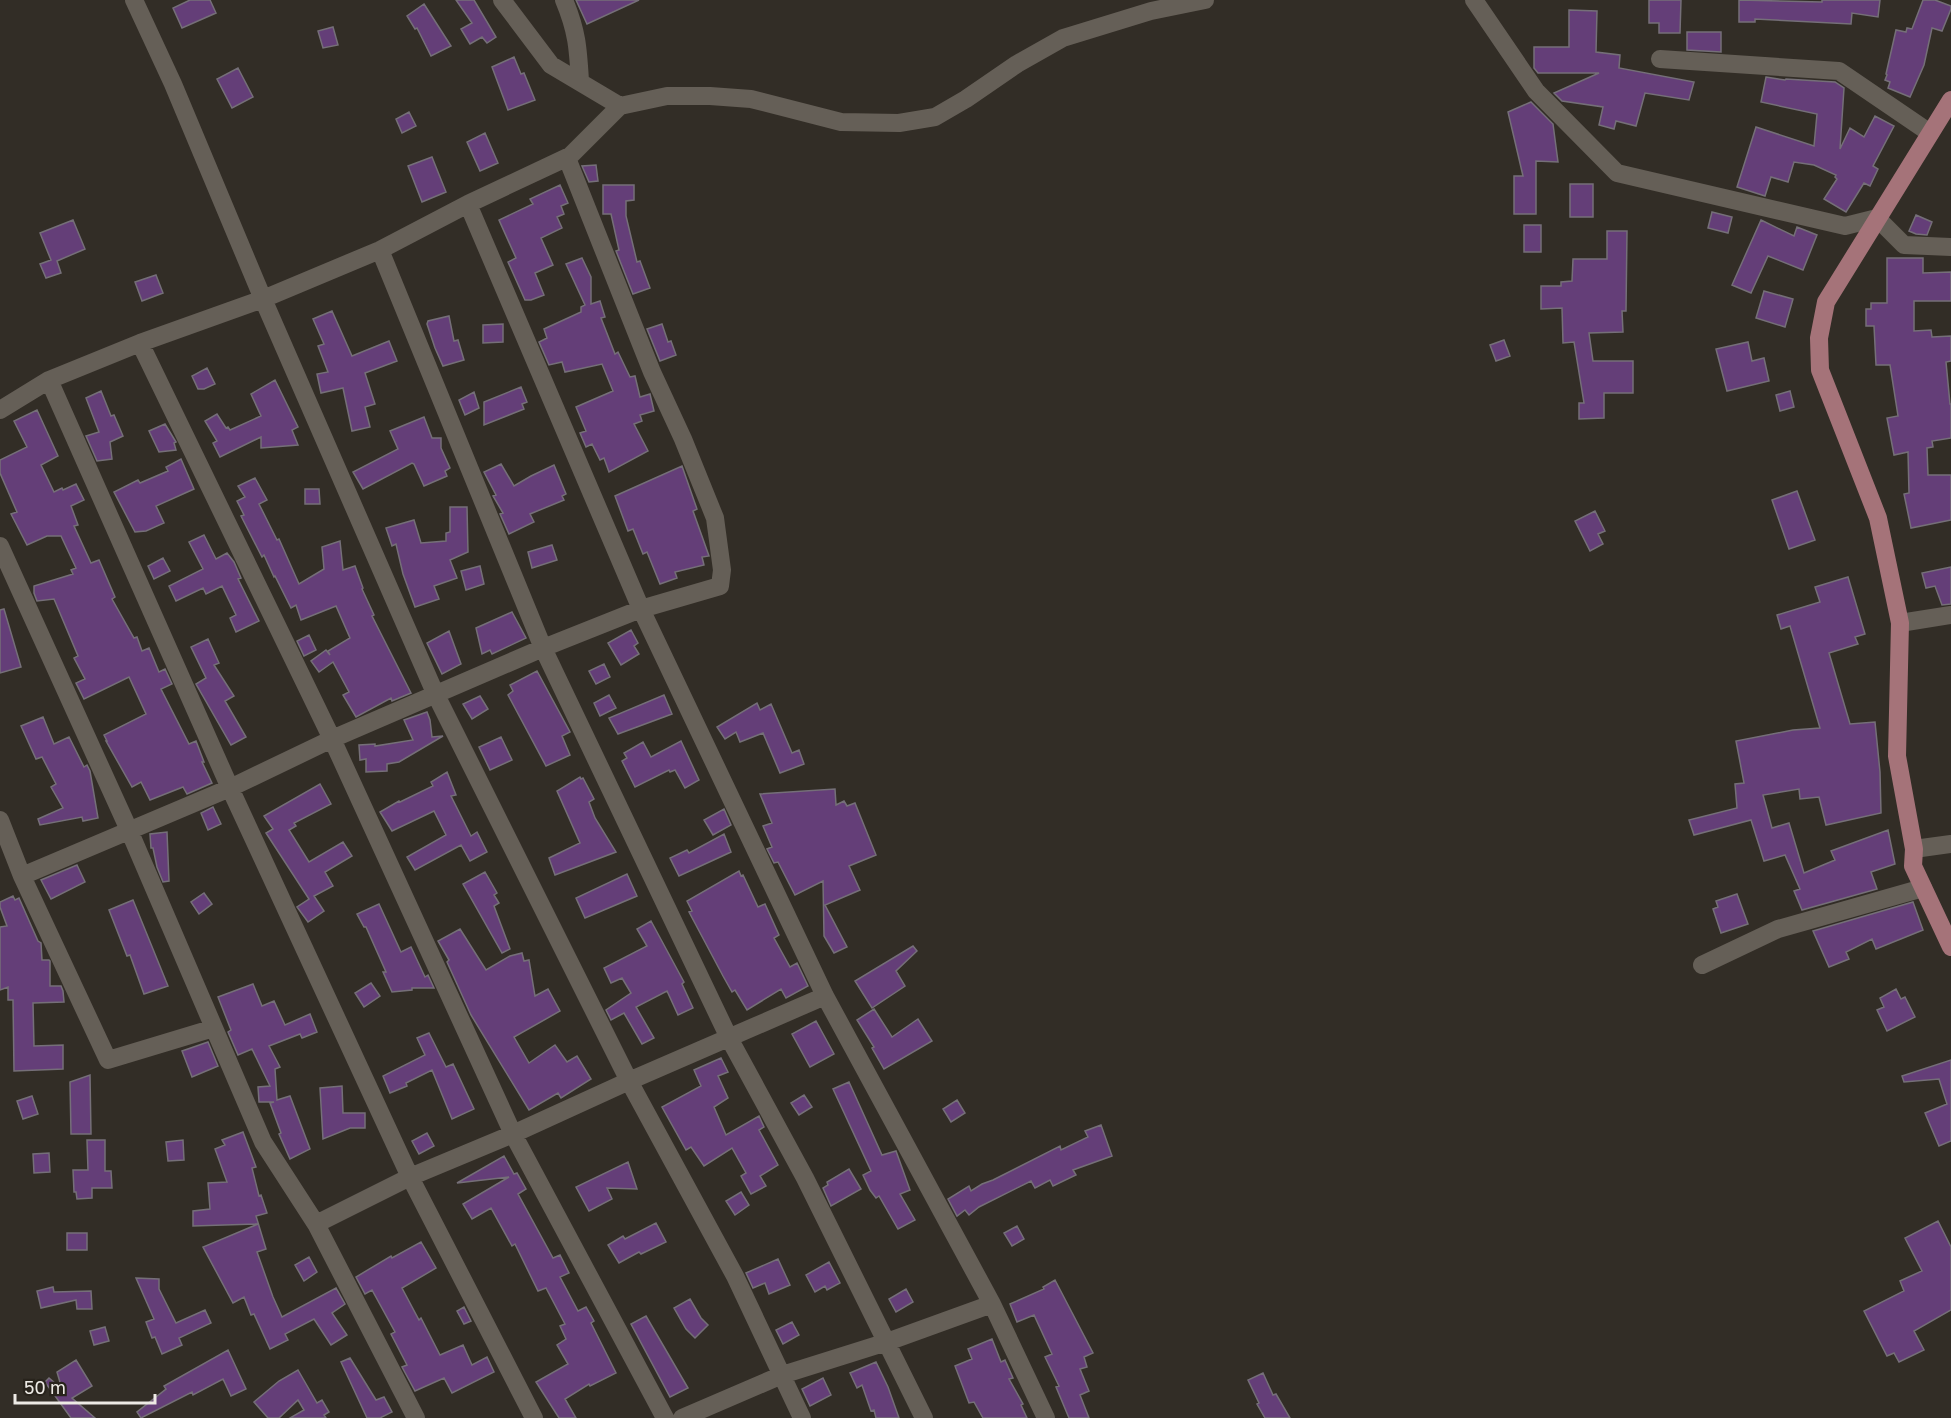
<svg xmlns="http://www.w3.org/2000/svg" width="1951" height="1418" font-family="'Golos Text',sans-serif">
  <style>
    .building { fill: #643e78; stroke: #756f78; stroke-width: 1.5 }
    .lines { fill: none; stroke-linecap: round; stroke-linejoin: round }
    .street { stroke: #655f57; stroke-width: 18 }
    .primary { stroke: #a57379; stroke-width: 18 }
  </style>
  <rect width="100%" height="100%" fill="#322d26"/>
  <path class="building" d="M190,0H210L216,13L182,28L173,8Z
    M456,0H474L496,37L487,43L482,37L470,44L461,29L472,23Z
    M576,0H639L587,24Z
    M1649,0H1681L1680,33H1659V23H1649Z
    M1739,0L1822,2V0H1880L1878,17L1852,13L1851,24L1755,19V22H1739Z
    M1923,0H1935L1951,6V9L1942,31L1932,28L1924,65L1910,97L1888,88L1890,82L1885,80L1887,75L1886,74L1896,30L1906,32L1907,28L1912,29Z
    M424,4L451,46L431,56L417,28L415,29L407,16Z
    M1569,10L1597,11L1596,52L1620,55L1619,68L1694,82L1689,100L1645,93L1636,126L1616,121L1614,129L1599,125L1603,107L1562,101L1554,93L1599,73H1538L1534,68V47H1569Z
    M333,27L338,45L323,48L318,31Z
    M1687,32H1721V52L1687,50Z
    M514,57L521,74L524,73L535,100L508,110L492,67Z
    M238,68L253,97L232,108L217,79Z
    M1766,77L1785,80L1786,79L1835,82L1844,88L1840,149L1850,128L1864,137L1875,116L1894,126L1873,166L1878,169L1870,186L1864,183L1846,212L1824,199L1837,179L1835,177L1836,175L1814,165L1794,162L1788,182L1771,177L1765,196L1737,187L1756,127L1814,146L1817,114L1761,102Z
    M1531,102L1553,124L1558,162L1536,161V214H1514V176H1523L1508,112Z
    M409,112L416,126L402,133L396,119Z
    M485,133L498,163L480,171L467,142Z
    M432,157L446,192L422,202L408,166Z
    M596,165L598,181L589,182L582,166Z
    M1570,184H1593V217H1570Z
    M560,185L568,203L561,206L564,214L557,217L562,228L541,238L553,265L535,273L544,295L531,300H525L508,262L516,258L499,220L533,204L530,199Z
    M603,185H634V200L626,201V216L637,262L640,261L650,288L633,294L616,251L619,250L611,214H603Z
    M1712,212L1732,217L1728,233L1708,228Z
    M1916,215L1932,222L1927,235L1916,234L1909,231Z
    M73,220L85,249L57,261L61,273L46,278L40,264L51,260L40,233Z
    M1761,220L1794,236L1797,227L1817,235L1803,270L1768,256L1751,293L1732,285Z
    M1524,225H1541V252H1524Z
    M1607,231H1627L1626,311H1622L1623,332L1589,333L1593,361H1633V393H1604V418L1579,419V403H1584L1574,342L1563,343L1562,308L1541,309V286H1561V282L1572,281L1573,259H1607Z
    M582,258L591,277V304L600,301L605,317L601,318L615,354L618,352L630,377L635,376L640,397L650,394L654,411L640,415L642,421L634,424L648,451L609,472L604,458L600,460L592,444L586,447L580,433L586,431L576,407L613,391L602,364L565,372L562,362L549,365L539,342L547,338L544,329L581,312V307L585,305L566,264Z
    M1887,258H1923V273L1951,272V301H1914V331L1931,330L1932,337L1951,336V361L1946,362L1950,404H1951V438L1932,441L1933,447L1927,448L1928,475H1951V520L1911,528L1904,494L1909,493L1908,452L1894,455L1887,418L1898,416L1890,365H1876L1874,326H1866V309H1871V303H1887Z
    M156,275L163,293L142,301L135,282Z
    M1764,291L1793,299L1785,327L1756,318Z
    M332,311L352,356L389,341L397,361L365,373L375,404L365,407L370,427L352,431L343,388L321,393L317,374L328,372L318,346L324,344L313,319Z
    M449,316L454,341L458,340L464,360L443,366L435,348L427,324L428,321Z
    M503,324V342L483,343V325Z
    M662,324L668,342L671,341L676,355L660,361L647,329Z
    M1504,340L1510,356L1496,361L1490,345Z
    M1748,342L1752,361L1764,358L1769,381L1727,391L1716,349Z
    M207,368L215,384L204,389H198L192,376Z
    M275,380L298,427L292,430L298,445L261,448V437L220,457L213,443L217,441L205,421L217,414L226,428L228,427L230,430L261,416L251,394Z
    M521,387L527,402L522,404L524,409L484,425V402Z
    M101,391L111,416L114,415L123,436L110,442L112,459L97,461L86,436L99,432L86,398Z
    M1790,391L1794,407L1780,411L1776,395Z
    M474,392L479,408L465,415L459,400Z
    M37,410L58,456L41,465L54,492L62,488L63,490L76,484L84,500L71,506L78,525L74,526L91,563L99,560L115,597L112,599L134,638L137,637L142,651L149,648L159,672L165,669L172,684L161,689L189,744L196,741L204,762H202L212,783L187,794L183,787L150,800L141,782L132,787L106,741H107L104,735L146,714L129,677L84,699L76,683L85,679L74,658L78,656L54,599L37,601L34,593V586L73,574L71,570L76,568L61,536H47L27,545L11,514L17,512L0,473V460L27,447L14,421Z
    M424,417L432,438H441V448L450,468L445,471L447,476L424,486L414,464L412,463L363,489L353,472L398,449L390,431Z
    M165,424L176,442L174,443L176,450L159,452L149,431Z
    M181,459L194,489L156,506L164,523L146,531L135,532L114,492L138,480L140,483L168,471L166,467Z
    M501,464L514,486L531,476L554,465L566,494L562,496L564,500L530,514L534,522L509,534L500,514L503,513L493,496L496,495L484,472Z
    M682,466L697,509L693,511L709,556L702,557L704,565L675,572L677,578L660,584L647,552L643,554L633,529L628,531L615,496Z
    M255,478L267,500L259,504L277,540L279,539L299,584L324,569L322,547L340,541L343,570L355,566L363,588L362,589L374,615L372,616L411,693L392,701L391,698L356,717L343,695L349,692L333,662L319,672L311,661L326,650L330,655L328,651L350,638L336,606L301,620L296,605L291,608L275,576L274,577L264,555L262,557L241,516L244,515L237,501L245,497L238,486Z
    M305,489H319L320,504H305Z
    M1797,491L1815,540L1789,549L1772,500Z
    M450,507H467L468,552L450,560L457,578L434,586L439,599L415,607L403,574L396,544L392,546L386,528L414,520L421,543L446,541V533L450,532Z
    M1595,511L1605,531L1598,534L1603,544L1590,551L1575,521Z
    M204,535L216,559L227,553L234,562L241,578L238,579L259,621L236,632L230,618L236,615L222,586L206,594L203,588L176,601L169,586L203,569L189,542Z
    M552,545L557,560L532,568L528,552Z
    M163,558L170,571L154,579L148,566Z
    M480,566L484,584L466,590L461,571Z
    M1951,567V604L1942,605L1935,586L1926,588L1922,573Z
    M1848,577L1865,634L1855,637L1858,644L1829,653L1850,724L1875,722L1880,772L1881,813L1826,825L1819,797L1800,799L1799,789L1763,795L1772,828L1789,823L1804,873L1835,860L1831,851L1888,830L1895,864L1871,872L1877,889L1802,910L1794,891L1800,889L1785,855L1764,861L1751,820L1694,835L1689,820L1737,808L1735,784L1744,783L1736,741L1793,730L1820,728L1790,626L1781,629L1777,615L1820,602L1815,587Z
    M4,609L21,667L0,673V610Z
    M512,612L526,638L492,654L490,650L482,654L476,628Z
    M631,630L638,643L634,646L639,654L621,665L608,643Z
    M449,631L461,664L442,674L427,643Z
    M309,635L316,650L304,656L297,641Z
    M208,639L219,663L214,665L234,696L225,701L246,737L231,745L196,684L206,678L191,647Z
    M604,664L610,677L596,684L589,671Z
    M537,671L570,732L562,736L570,755L546,766L508,695L513,691L510,685Z
    M609,695L616,708L600,716L594,703Z
    M664,695L672,714L618,734L609,718Z
    M480,696L488,709L472,719L463,704Z
    M757,703L760,710L771,704L792,753L799,750L804,764L780,773L763,733L740,742L736,732L725,739L717,727Z
    M427,712L430,720L432,737L443,736L399,762L387,764V771L366,772V759L360,760L359,745L375,744V746L413,740L404,720Z
    M43,717L54,744L69,737L84,767L87,765L90,771L98,818L83,821L82,817L40,825L38,819L63,808L51,787L56,784L42,757L36,759L21,726Z
    M501,737L512,760L490,770L479,747Z
    M681,741L699,780L685,788L675,770L670,772L669,770L635,787L622,761L627,758L624,753L643,742L651,757Z
    M447,772L456,795L451,796L471,836L477,832L487,852L470,861L461,845L415,870L407,857L446,835L434,811L392,831L380,812L399,801L400,802L433,786L431,782Z
    M580,777L581,779L583,778L594,799L589,802L595,818L616,852L555,875L549,858L580,843L557,791Z
    M320,784L331,804L294,823L296,826L289,830L309,862L343,842L352,856L325,872L333,886L314,896L324,911L308,922L297,907L309,899L266,833L273,829L264,816Z
    M835,789L836,805L844,801L847,806L855,803L876,855L849,866L860,890L825,905L847,947L834,953L824,936L823,881L795,895L778,862L774,863L767,849L772,847L763,826L772,823L760,794Z
    M213,807L221,824L208,830L201,813Z
    M724,809L731,825L713,835L704,820Z
    M167,832L169,881L163,882L157,867L153,848H151L150,834Z
    M724,834L731,852L679,876L670,858L687,850L689,853Z
    M77,865L85,882L51,899L41,880Z
    M739,871L741,876L743,875L758,907L765,904L779,935L774,938L790,967L797,963L808,986L786,998L781,989L747,1010L735,990L732,992L723,976L689,912L692,911L687,901Z
    M485,872L497,893L494,895L499,903L494,906L510,949L502,953L463,884Z
    M627,874L637,896L585,918L576,898Z
    M204,893L212,904L199,914L191,902Z
    M1737,894L1748,924L1721,933L1713,909L1718,907L1716,901Z
    M13,896L15,900L19,898L38,941L41,943L42,960H49L50,961V986H61L63,991L64,1002L33,1003L34,1046L63,1045V1069L14,1071L13,1000H8V987L0,990V927L7,926L0,907V902Z
    M133,900L168,986L144,994L130,955L127,956L109,910Z
    M1913,902L1923,930L1876,949L1872,939L1846,952L1849,959L1829,967L1813,931Z
    M379,904L401,952L411,947L425,977L428,975L434,988H412V990L392,992L383,972H386L366,927H364L357,914Z
    M651,921L684,982L682,984L693,1008L678,1015L667,991L636,1007L654,1038L642,1044L624,1013L611,1020L606,1010L631,993L622,978L611,983L604,968L647,946L637,929Z
    M460,929L486,970L510,956L522,953L524,961L529,960L535,996L548,989L560,1011L514,1037L529,1063L555,1045L567,1062L577,1056L591,1079L561,1098L558,1093L529,1110L471,1015L447,962L449,960L438,941Z
    M913,946L917,951L896,971L905,986L872,1008L855,981Z
    M371,983L380,996L364,1007L355,993Z
    M253,984L262,1006L274,1001L285,1025L310,1014L317,1032L302,1038L300,1034L269,1046L280,1067L275,1069L277,1100L290,1096L310,1149L290,1159L279,1134L281,1133L270,1103L274,1102H259L258,1087L270,1086L252,1049L238,1055L228,1032L231,1030L218,997Z
    M1896,989L1901,999L1905,997L1915,1017L1887,1031L1877,1010L1884,1007L1880,998Z
    M874,1009L892,1037L918,1019L932,1041L884,1069L872,1048L874,1047L857,1020Z
    M816,1021L834,1054L810,1067L792,1034Z
    M429,1033L446,1067L453,1064L474,1109L452,1119L432,1070L406,1083L407,1086L390,1093L383,1076L425,1055L417,1038Z
    M208,1042L218,1066L192,1077L182,1051Z
    M721,1058L728,1072L718,1076L728,1098L714,1107L726,1135L759,1116L764,1127L759,1130L778,1165L760,1176L766,1186L751,1194L741,1176L746,1173L732,1148L704,1166L691,1147L686,1150L662,1107L701,1086L694,1070Z
    M1951,1060V1141L1939,1146L1925,1113L1947,1104L1939,1079L1904,1082L1902,1076Z
    M90,1075L91,1134H71L70,1082Z
    M849,1082L882,1155L896,1151L910,1190L900,1194L915,1220L898,1229L879,1196L876,1198L870,1190L863,1175L871,1171L833,1089Z
    M342,1086L343,1113H365V1128H350L323,1139L320,1088Z
    M804,1095L812,1107L799,1115L791,1103Z
    M32,1096L38,1114L23,1119L17,1101Z
    M957,1100L965,1113L951,1122L943,1109Z
    M1101,1125L1112,1156L1073,1170L1076,1175L1053,1186L1050,1180L1035,1188L1031,1181L979,1207L969,1215L965,1210L957,1216L948,1199L969,1186L971,1191L982,1184L993,1180L1060,1146L1061,1150L1088,1137L1085,1131Z
    M243,1132L256,1167L252,1168L259,1196L261,1195L267,1213L256,1216L266,1249L257,1252L273,1297L282,1317L336,1288L345,1304L332,1313L347,1335L331,1345L314,1319L285,1334L288,1340L270,1349L254,1314L251,1315L244,1297L233,1303L203,1247L258,1224L193,1226V1211L210,1209L208,1183L227,1182L215,1149L225,1145L222,1140Z
    M427,1133L434,1146L419,1154L412,1141Z
    M87,1140H105V1171H111L112,1188H92V1198L77,1199L76,1192H74L73,1170H88Z
    M183,1140L184,1160L168,1161L166,1142Z
    M49,1153L50,1172L34,1173L33,1154Z
    M504,1156L514,1174L517,1173L526,1189L518,1194L553,1258L560,1255L569,1273L560,1277L578,1311L586,1307L594,1321L591,1323L616,1373L590,1386L589,1384L565,1399L576,1418H559L536,1382L568,1364L557,1345L566,1339L560,1326L565,1324L546,1288L538,1291L515,1244L512,1246L491,1208L472,1219L463,1204L509,1177L457,1183Z
    M628,1162L637,1189L607,1188L612,1199L589,1211L576,1187Z
    M849,1169L861,1189L831,1206L823,1188L828,1185L827,1182Z
    M741,1192L749,1205L735,1215L726,1201Z
    M1938,1221L1951,1247V1310L1914,1331L1924,1350L1899,1362L1894,1353L1887,1356L1864,1311L1904,1291L1900,1281L1922,1271L1905,1238Z
    M656,1223L666,1242L641,1254L639,1252L619,1263L608,1245L623,1236L625,1239Z
    M1017,1226L1024,1239L1012,1246L1004,1233Z
    M67,1233H87V1250H67Z
    M421,1242L436,1268L402,1288L419,1320L421,1318L440,1355L463,1345L472,1365L487,1357L494,1372L452,1393L444,1378L415,1391L402,1367L407,1365L391,1334L395,1332L372,1290L365,1294L356,1277L391,1256L392,1258Z
    M309,1257L317,1272L304,1281L295,1265Z
    M778,1259L790,1285L769,1294L765,1283L753,1288L746,1273Z
    M829,1262L840,1283L827,1290L825,1286L815,1292L806,1275Z
    M136,1278L159,1279V1289L176,1323L205,1310L211,1323L179,1338L182,1345L162,1354L155,1337L152,1338L146,1322L154,1319Z
    M1055,1280L1093,1353L1084,1357L1087,1367L1080,1369L1089,1391L1080,1395L1089,1418H1069L1056,1387L1059,1386L1045,1357L1052,1354L1034,1315L1017,1322L1010,1304L1044,1289L1043,1287Z
    M53,1287L54,1292L91,1291L92,1309H77L76,1300L41,1308L37,1291Z
    M906,1289L913,1302L896,1312L889,1299Z
    M690,1299L701,1318L708,1325L695,1338L686,1329L674,1308Z
    M464,1307L471,1321L464,1324L457,1311Z
    M646,1316L688,1388L670,1397L631,1324Z
    M792,1322L799,1335L783,1344L776,1330Z
    M105,1327L109,1341L94,1345L90,1331Z
    M992,1339L1001,1362L1005,1360L1013,1378L1009,1379L1023,1404L1021,1405L1027,1418H983L974,1402L969,1403L955,1366L972,1359L968,1349Z
    M228,1350L246,1389L231,1396L223,1379L193,1395L192,1392L141,1418L137,1412L166,1389L164,1386Z
    M350,1358L376,1400L384,1397L392,1412L380,1418H367L341,1362Z
    M76,1360L92,1386L72,1398L95,1418H71L45,1382L49,1378L62,1389L57,1372Z
    M876,1362L888,1387L899,1418H876L874,1410L871,1411L862,1385L857,1388L850,1373Z
    M298,1370L317,1403L322,1400L329,1412L324,1415L326,1418H290L304,1410L298,1400L279,1418H268L254,1402L279,1381Z
    M1263,1373L1273,1395L1276,1394L1290,1418H1265L1257,1404L1259,1403L1248,1380Z
    M823,1378L831,1395L810,1406L802,1389Z"/>
  <g class="lines">
    <path class="street" d="M134,0L173,84L263,299L435,693L629,1081L735,1276L802,1418
      M502,0L551,65L620,106
      M564,0C577,31 578,48 580,81
      M1474,0L1536,91L1617,173L1845,226L1877,218L1904,245L1951,247
      M1660,59L1839,71L1930,133
      M468,204L641,609L825,996L992,1304L1046,1418
      M380,250L543,648L729,1038L805,1178L924,1418
      M140,343L332,739L513,1134L665,1418
      M49,380L230,788L410,1177L534,1418
      M0,410L49,380L140,343L263,299L380,250L468,204L570,156L620,106L667,96H710L751,99L841,122L899,123L935,117L966,99L1017,64L1063,38L1151,11L1205,0
      M0,546L129,830L263,1142L316,1224L416,1418
      M1900,623L1951,615
      M0,820L22,876L108,1060L214,1028
      M1914,849L1951,844
      M22,876L230,788L332,739L543,648L641,609L720,586L722,570L715,518L683,439L652,372L567,158
      M1702,965L1778,929L1923,888
      M316,1224L410,1177L513,1134L629,1081L825,996
      M682,1418L782,1375L887,1342L992,1304"/>
    <path class="primary" d="M1951,100L1826,302L1819,338L1820,370L1878,518L1900,623L1897,756L1914,849L1913,866L1951,947"/>
  </g>
  <path d="M15 1394v9h140v-9" fill="none" stroke="#edeae5" stroke-width="3"/>
  <text x="24" y="1394" font-size="18" fill="#edeae5" stroke="#28231c" stroke-width="4.5" paint-order="stroke">50 m</text>
</svg>
